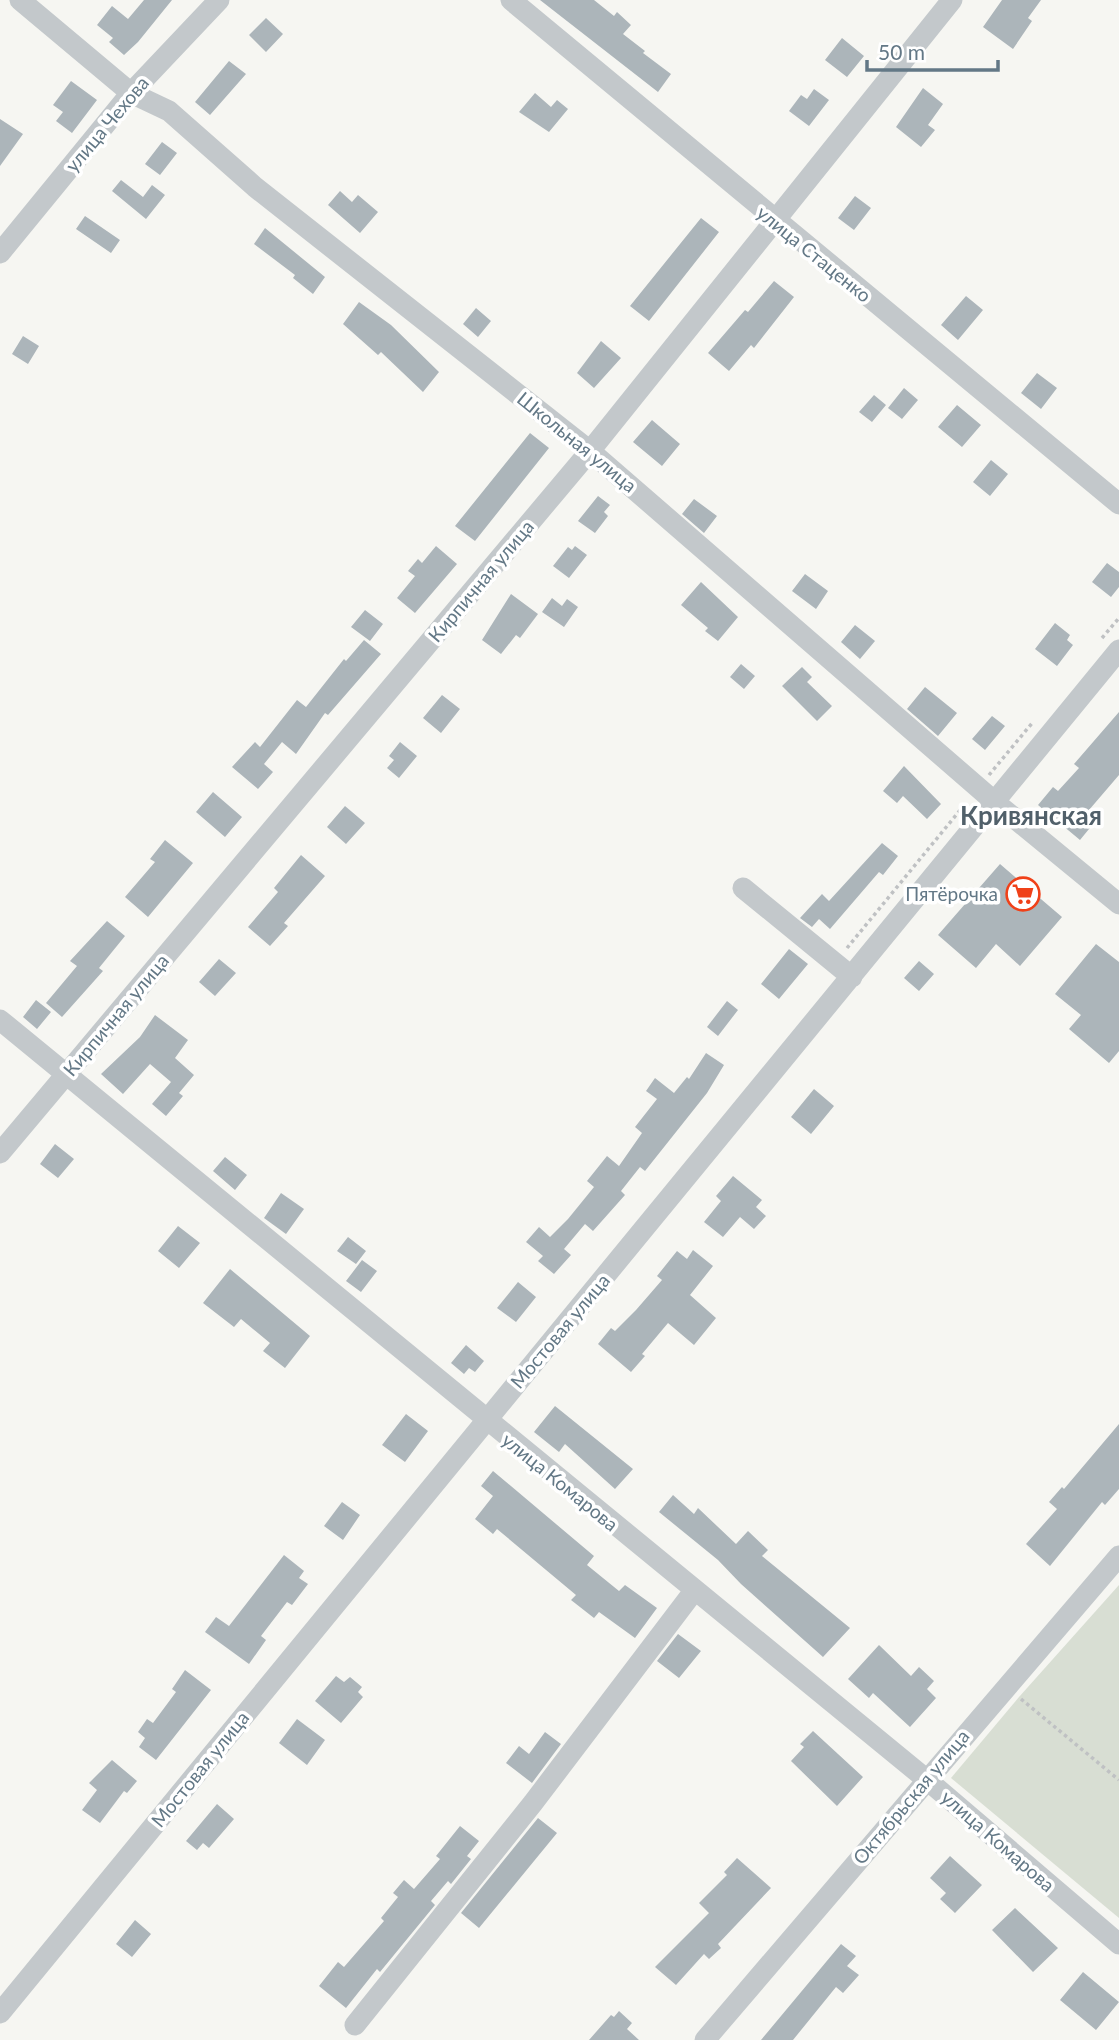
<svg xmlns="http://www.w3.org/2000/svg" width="1119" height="2040" font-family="Lato,sans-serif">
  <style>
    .green { fill: #d8ded3 }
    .building { fill: #acb5ba }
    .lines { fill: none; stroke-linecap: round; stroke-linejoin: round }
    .path { stroke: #bfc1c3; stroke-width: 3.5; stroke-dasharray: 3.5 3.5; stroke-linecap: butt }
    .minor { stroke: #c3c8cb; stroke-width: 21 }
    .labels { text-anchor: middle; stroke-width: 7; stroke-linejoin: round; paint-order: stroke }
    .street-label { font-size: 19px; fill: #637886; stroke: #fff }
    .poi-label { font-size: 19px; fill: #637886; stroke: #fff; text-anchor: end }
    .district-label { font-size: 26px; font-weight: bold; fill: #51606a; stroke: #fff }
  </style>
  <rect width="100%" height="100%" fill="#f6f6f2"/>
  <path class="green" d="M1119,1585V1918L951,1778L1019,1697Z"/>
  <path class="building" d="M144,0H172L138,42L124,55L109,42L113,38L97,25L112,6L128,19Z
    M540,0H594L614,16L617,12L631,25L623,34L645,51L643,53L671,74L658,92Z
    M1002,0H1041L1028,18L1032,21L1013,49L983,27Z
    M266,18L283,34L266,52L249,35Z
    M842,38L864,56L847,77L825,60Z
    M229,61L246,74L210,115L195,102Z
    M71,81L97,100L72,133L56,121L63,112L53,105Z
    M923,88L943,104L928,125L935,130L921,147L896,127Z
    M814,89L829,100L809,126L789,111L801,95L807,99Z
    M535,93L551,107L557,100L568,109L549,132L519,112Z
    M0,119L23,134L0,166Z
    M162,142L177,153L160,175L145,164Z
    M121,180L143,197L152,185L165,195L146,219L112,191Z
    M340,191L352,202L358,195L378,212L360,233L328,205Z
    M855,196L871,208L854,230L838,218Z
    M85,216L120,240L111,253L76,229Z
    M701,218L719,232L649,321L630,306Z
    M265,228L325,277L313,294L293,278L295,275L254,244Z
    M774,281L794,297L754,348L751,345L729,371L708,353L745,310L748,312Z
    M966,296L983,310L958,340L941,325Z
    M359,302L391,325L439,372L423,392L381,352L378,355L343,324Z
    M476,308L491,321L478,337L463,324Z
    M23,336L39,346L28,364L12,354Z
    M601,341L621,358L594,388L577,373Z
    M1037,373L1057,388L1041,409L1021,393Z
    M904,388L918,400L902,419L888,408Z
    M874,395L886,405L872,422L859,412Z
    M957,405L981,425L962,447L938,427Z
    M652,420L680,444L662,466L633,442Z
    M530,433L549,448L475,541L455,526Z
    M991,460L1008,474L990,496L973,482Z
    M598,496L610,505L604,512L608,516L595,533L578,521Z
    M694,499L717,516L704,533L682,514Z
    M436,546L457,564L415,613L397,598L415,576L408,571L418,559L422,563Z
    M575,546L587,555L569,578L553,566L568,547L572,550Z
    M1107,563L1119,572V587L1111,597L1092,582Z
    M805,574L828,591L816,609L792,591Z
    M701,582L738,617L718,641L705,631L708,628L681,605Z
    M511,594L538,614L520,638L516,635L501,654L482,640Z
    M552,598L562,606L567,599L578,607L564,627L542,612Z
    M365,610L383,624L370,641L351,627Z
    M1055,623L1070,635L1067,640L1073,645L1057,666L1035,649Z
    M855,625L875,641L860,659L841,642Z
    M364,640L381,654L328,715L325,713L296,754L282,742L264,764L273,772L258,789L232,767L255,742L260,747L297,700L306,707L344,659L346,661Z
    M741,664L755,676L744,689L730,677Z
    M802,667L812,677L807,682L832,706L817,721L782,686Z
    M925,687L957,713L938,736L907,709Z
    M442,695L460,709L441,733L423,718Z
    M1119,712V775L1089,810L1098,818L1080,840L1038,805L1053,787L1058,791L1079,768L1074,764Z
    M992,716L1005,726L985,750L972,739Z
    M400,742L417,756L399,778L387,768L394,760L389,756Z
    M904,766L941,804L927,819L903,796L897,803L883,791Z
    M213,792L242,817L225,837L196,812Z
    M345,806L365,823L346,844L327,827Z
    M165,840L193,863L148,917L125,897L155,862L150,859Z
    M882,843L898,856L883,875L879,872L830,929L819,919L812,927L800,918L822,894L829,901Z
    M301,855L325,876L284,923L288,926L270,946L248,927L278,892L274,888Z
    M1000,864L1062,917L1020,966L996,944L976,968L938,935Z
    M107,921L125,936L99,968L103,971L62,1017L46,1003L77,966L70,961Z
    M1096,944L1119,962V1051L1109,1063L1069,1029L1081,1015L1055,994Z
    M789,949L808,964L779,999L761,984Z
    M219,959L236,973L215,996L199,982Z
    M919,961L934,974L919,991L904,978Z
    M36,1000L51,1012L37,1029L23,1017Z
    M727,1001L738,1010L718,1036L707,1027Z
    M155,1015L188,1040L175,1058L194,1075L179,1093L183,1096L166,1116L152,1104L171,1082L150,1064L123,1094L101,1074L140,1037Z
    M706,1053L724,1065L707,1093L645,1171L640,1167L621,1191L625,1195L593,1231L585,1224L564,1249L571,1255L554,1274L538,1261L543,1256L526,1242L539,1227L550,1237L568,1219L594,1187L587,1181L607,1156L619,1166L642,1133L635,1127L657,1099L646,1091L655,1078L674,1093L687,1077L689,1079Z
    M814,1089L834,1106L811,1134L791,1117Z
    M55,1144L74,1159L58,1178L40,1164Z
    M225,1157L247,1175L235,1190L213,1171Z
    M733,1176L762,1200L756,1207L766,1216L754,1229L740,1217L723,1237L704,1222L721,1201L716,1196Z
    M281,1193L304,1209L286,1234L264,1218Z
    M178,1226L200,1243L179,1268L158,1251Z
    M348,1237L366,1251L356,1264L337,1251Z
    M693,1250L713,1266L690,1295L716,1318L694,1345L668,1323L642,1354L645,1356L631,1372L598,1344L611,1328L615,1331L636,1310L662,1280L657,1276L677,1251L687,1259Z
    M362,1260L377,1271L361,1292L346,1281Z
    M230,1269L310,1336L285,1368L263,1351L270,1343L241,1319L234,1327L203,1303Z
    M518,1282L536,1297L516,1322L497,1308Z
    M466,1345L484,1361L475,1372L469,1368L464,1374L451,1363Z
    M555,1406L633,1469L615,1489L565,1444L559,1452L534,1432Z
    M406,1414L428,1431L405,1462L382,1445Z
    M1119,1424V1489L1105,1505L1102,1502L1050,1566L1026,1544L1057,1509L1049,1502L1062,1487L1064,1489Z
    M493,1471L594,1556L587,1565L619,1591L625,1585L657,1608L635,1638L599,1612L594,1618L571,1600L576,1595L497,1529L493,1534L475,1519L493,1496L481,1486Z
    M673,1495L694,1514L698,1508L736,1544L748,1531L768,1550L762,1556L850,1628L823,1657L741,1584L718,1560L659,1512Z
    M342,1502L360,1515L343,1540L324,1526Z
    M284,1555L304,1571L299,1578L308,1584L292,1605L287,1602L261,1636L266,1640L249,1664L205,1632L216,1617L229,1626Z
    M678,1634L701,1651L679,1678L657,1661Z
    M879,1645L911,1676L919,1667L934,1681L927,1689L936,1698L910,1727L873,1693L869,1698L848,1679Z
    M185,1670L211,1690L156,1760L139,1747L145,1738L138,1732L147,1719L153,1723L176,1692L172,1689Z
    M336,1676L344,1682L350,1677L362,1687L358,1692L363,1697L341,1723L315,1701Z
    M297,1719L325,1740L307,1765L279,1743Z
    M813,1731L863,1777L837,1806L791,1761L804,1747L800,1744Z
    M545,1732L561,1744L532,1783L506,1763L519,1746L529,1754Z
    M112,1760L137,1781L127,1793L124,1791L100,1823L82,1810L97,1790L89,1783Z
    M217,1804L234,1819L209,1848L203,1843L197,1850L186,1841Z
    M538,1818L557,1833L479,1928L461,1913Z
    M460,1826L479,1841L467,1856L471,1859L451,1884L448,1881L431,1901L435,1905L380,1972L377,1969L346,2008L319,1986L338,1962L344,1967L384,1921L381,1918L398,1897L393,1893L404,1880L414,1889L440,1859L436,1856Z
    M950,1856L982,1885L955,1913L940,1899L946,1893L930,1878Z
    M737,1858L771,1888L718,1944L721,1948L709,1959L704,1954L676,1985L655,1967L709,1913L699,1903L727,1875L724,1872Z
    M1015,1908L1058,1948L1033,1972L992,1930Z
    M135,1920L151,1934L132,1957L116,1944Z
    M841,1944L856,1956L847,1966L859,1975L843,1993L836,1987L793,2040H761Z
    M1083,1972L1119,2002L1096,2030L1060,2000Z
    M619,2011L632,2023L627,2029L639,2040H589L611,2015L614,2017Z"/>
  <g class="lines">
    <path class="path" d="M1102,638L1119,618
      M989,775L1033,722
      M847,948L966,803
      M1021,1699L1119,1780"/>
    <path class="minor" d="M20,0L131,93L169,111L255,187L590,451L996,803L1119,904
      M511,0L1119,504
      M0,253L131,93L219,0
      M743,888L852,977
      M0,1020L926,1779L1119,1944
      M0,1153L590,451L952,0
      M0,2013L1119,650
      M355,2025L533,1803L694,1591
      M705,2040L1119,1556"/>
  </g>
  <defs>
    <symbol id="supermarket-ring" viewBox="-11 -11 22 22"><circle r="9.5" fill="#fff" stroke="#f04119" stroke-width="1.5"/><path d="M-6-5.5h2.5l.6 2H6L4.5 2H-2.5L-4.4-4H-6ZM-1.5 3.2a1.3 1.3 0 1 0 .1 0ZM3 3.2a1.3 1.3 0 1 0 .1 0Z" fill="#f04119"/></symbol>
  </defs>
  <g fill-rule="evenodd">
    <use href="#supermarket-ring" x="1004" y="875" width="38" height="38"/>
  </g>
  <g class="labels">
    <g class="street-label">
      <text transform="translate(107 124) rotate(-50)" y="7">улица Чехова</text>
      <text transform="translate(814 254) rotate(39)" y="7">улица Стаценко</text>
      <text transform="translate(577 442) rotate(39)" y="7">Школьная улица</text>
      <text transform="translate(481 581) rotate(-50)" y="7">Кирпичная улица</text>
      <text transform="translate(116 1015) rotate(-50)" y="7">Кирпичная улица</text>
      <text transform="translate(560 1331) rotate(-50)" y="7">Мостовая улица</text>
      <text transform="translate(560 1482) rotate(39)" y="7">улица Комарова</text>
      <text transform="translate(200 1769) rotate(-51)" y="7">Мостовая улица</text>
      <text transform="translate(911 1797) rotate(-50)" y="7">Октябрьская улица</text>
      <text transform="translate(998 1841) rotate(41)" y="7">улица Комарова</text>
    </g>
    <g class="poi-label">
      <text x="998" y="901">Пятёрочка</text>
    </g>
    <g class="district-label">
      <text x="1031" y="825">Кривянская</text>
    </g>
  </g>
  <path d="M867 60v10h131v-10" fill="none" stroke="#637886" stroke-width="3.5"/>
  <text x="878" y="60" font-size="21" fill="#637886" stroke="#ffffff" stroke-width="5" paint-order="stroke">50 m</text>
</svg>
